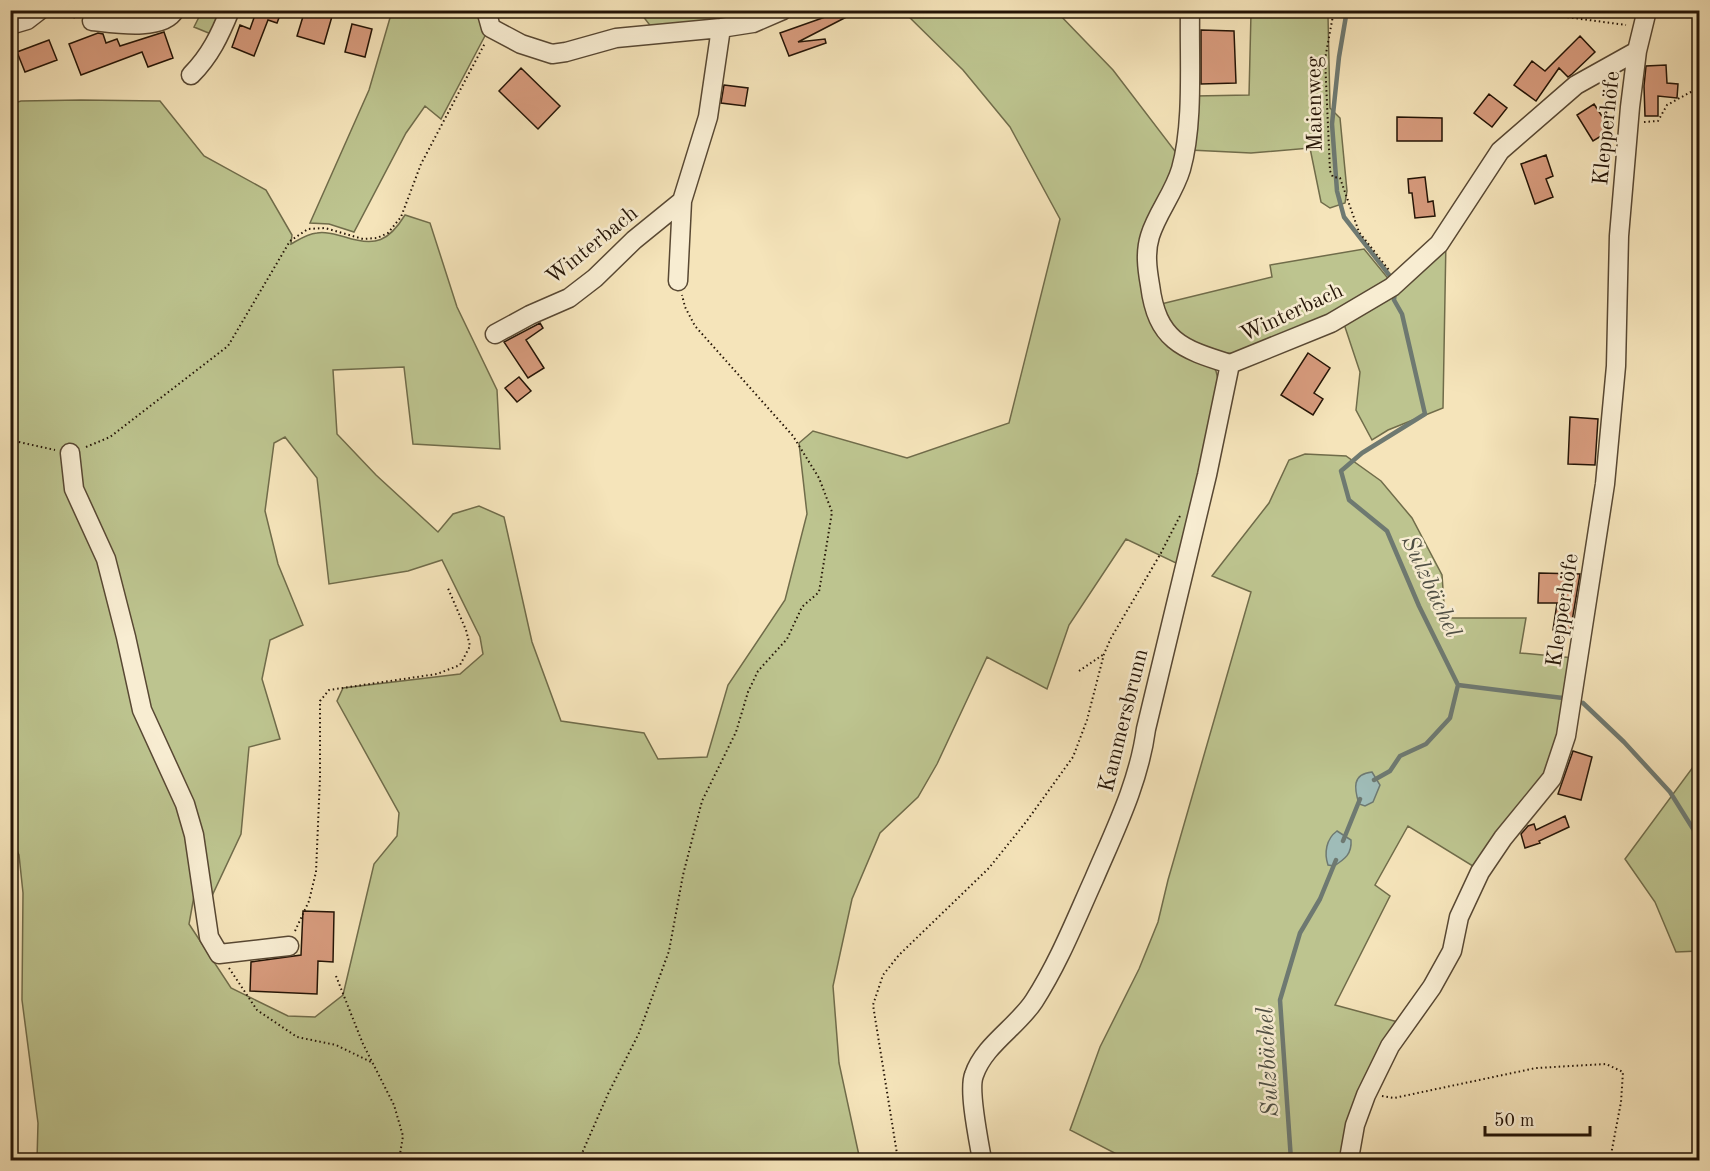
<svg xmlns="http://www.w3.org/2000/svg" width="1710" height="1171" font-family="'Old Standard TT',serif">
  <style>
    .green { fill: #bdc48f; stroke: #706c4a; stroke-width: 1.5; fill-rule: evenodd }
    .water { fill: #9fbcb8; stroke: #6e7971; stroke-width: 1.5 }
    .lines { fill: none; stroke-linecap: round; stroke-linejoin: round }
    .stream { stroke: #6e7971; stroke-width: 4.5 }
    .building { fill: #d79b7d; stroke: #241406; stroke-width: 1.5 }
    .minor-casing { stroke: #584833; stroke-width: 21 }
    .path { stroke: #241406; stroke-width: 2; stroke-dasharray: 1.5 3; stroke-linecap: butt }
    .minor { stroke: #f8edd2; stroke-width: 18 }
    .labels { text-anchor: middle; stroke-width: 5; stroke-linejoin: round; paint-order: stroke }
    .street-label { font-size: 22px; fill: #241406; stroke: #f8edd2 }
    .water-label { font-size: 24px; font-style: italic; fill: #4f4f44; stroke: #f8edd2 }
  </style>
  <rect width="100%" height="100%" fill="#f5e4ba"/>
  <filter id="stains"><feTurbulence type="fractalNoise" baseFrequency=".00333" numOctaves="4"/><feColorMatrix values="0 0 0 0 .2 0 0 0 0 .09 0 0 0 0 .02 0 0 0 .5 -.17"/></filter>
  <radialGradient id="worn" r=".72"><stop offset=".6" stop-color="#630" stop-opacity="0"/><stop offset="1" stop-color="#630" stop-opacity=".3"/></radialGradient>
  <path class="green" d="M202,11H220L211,34L194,27Z
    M392,11H481L487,32L441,119L425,106L406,133L354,232L329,224L310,223L369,90Z
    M639,11H772L752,20L652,28Z
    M903,11H1056L1113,70L1178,155L1157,208L1154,323L1212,365L1216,371L1219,383L1178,564L1126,539L1069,625L1047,689L987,657L937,764L918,797L880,833L852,899L833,986L839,1063L860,1160H37L38,1123L22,1000L23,893L19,855L11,837V104L21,101L81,100L160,101L204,156L266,190L292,235L291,244C300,239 307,234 317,233C327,231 336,235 345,237C376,247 389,241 405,215L430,223L457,307L497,390L500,449L413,444L404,367L333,370L337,434L376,475L438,532L453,514L479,506L504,517L532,642L561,721L644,733L658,759L707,757L728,685L785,600L807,514L799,443L813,431L907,458L1009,423L1060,219L1010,127L963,70ZM285,437L317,478L329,584L408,571L442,560L480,637L483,654L460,674L343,688L337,701L399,813L397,836L374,864L343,995L315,1017L288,1016L231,988L189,924L194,896L210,900L241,834L249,747L280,739L262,679L270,640L303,625L278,564L265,511L274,443Z
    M1251,13L1328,16L1330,108L1340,118L1347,191L1345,203L1330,208L1321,202L1310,148L1251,153L1190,150L1195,96L1249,95Z
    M1446,239L1443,408L1388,430L1372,440L1356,410L1360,372L1343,321Z
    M1364,249L1391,282L1328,319L1238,354L1212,352L1174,334L1157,305L1272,277L1270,265Z
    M1305,454L1346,456L1381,481L1412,518L1442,575L1445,618H1526L1520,653L1574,658L1565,724L1547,779L1476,868L1408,826L1375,885L1390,896L1335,1005L1398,1022L1347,1160H1128L1070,1130L1100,1047L1139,969L1158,922L1168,880L1251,592L1212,576L1269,503L1289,460Z
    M1699,759V951L1676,952L1655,902L1625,859Z"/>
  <path class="water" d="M1372,772L1380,785L1373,802L1365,806L1359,804C1354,788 1352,774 1372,772Z
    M1337,831L1351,840C1352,854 1345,859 1334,866L1328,865C1324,853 1326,839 1337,831Z"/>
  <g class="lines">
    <path class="stream" d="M1347,10L1339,57L1332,124L1337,191L1344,217L1393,280
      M1458,685L1563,698
      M1583,703L1624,742L1670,792L1700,840
      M1374,780L1390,771L1400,756L1426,744L1450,718L1458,685L1419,606L1387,531L1349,500L1341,471L1362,453L1425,414L1402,314L1394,300L1395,291
      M1343,841L1360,799
      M1291,1160L1280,1000L1300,933L1320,899L1336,860
      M1699,1160L1698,1071L1700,1070"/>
  </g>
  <path class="building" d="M247,10H282L277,23L268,20L254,56L232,47L240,25L250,29L255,15Z
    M305,10H323L333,13L324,44L297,36Z
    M826,10H860L798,42L825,39L826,43L789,56L780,33L828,16Z
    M352,24L372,29L365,57L345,52Z
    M1201,30L1234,31L1236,83L1201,84Z
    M164,32L173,58L148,67L142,52L81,75L69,44L98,33L103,34L106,43L117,39L120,46Z
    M1580,36L1595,52L1572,74L1568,77L1559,68L1536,101L1514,85L1532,61L1545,71Z
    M49,40L57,60L25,72L17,52Z
    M1666,65L1667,83L1678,84L1677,98L1658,96V116H1645L1644,86L1646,66Z
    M521,68L560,106L538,129L499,91Z
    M724,85L748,88L745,106L721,103Z
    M1489,94L1507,108L1492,127L1474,113Z
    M1594,104L1611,130L1593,141L1577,115Z
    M1397,117L1442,118V141H1397Z
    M1546,155L1553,176L1546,179L1553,197L1535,204L1521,164Z
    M1425,177L1428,202L1433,201L1435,216L1415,218L1412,193H1409L1408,179Z
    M540,323L543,328L526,340L544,368L528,378L504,342Z
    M1308,353L1330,368L1314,393L1323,399L1313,415L1281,395Z
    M519,377L531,391L517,402L505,388Z
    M1570,417L1598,419L1595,465L1568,464Z
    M1539,573L1580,574L1570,633L1553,630L1557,603H1538Z
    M1573,751L1592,757L1581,800L1558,794Z
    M1565,816L1569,827L1539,841L1540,843L1525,848L1521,834L1528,826L1534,824L1536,830Z
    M303,911L334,912L333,962L318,961L317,994L250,991L251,962L301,955Z"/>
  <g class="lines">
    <defs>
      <path id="minor" d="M486,10L491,28L521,44L552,54L566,52L616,38L721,28L753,23L783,10
        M1190,10C1189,60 1194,123 1181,169C1174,193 1157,213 1150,236C1145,252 1147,268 1150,285C1157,340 1181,349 1230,364L1331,323L1392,287L1439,244L1500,151L1576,85L1637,51
        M92,21C112,23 163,32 175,10
        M10,25L27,20L40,10
        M191,75C210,56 220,35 230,10
        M678,281L682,201L708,117L721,28
        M495,334L530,315L569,298L595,278L634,240L682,201
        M70,453L74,489L106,559L126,637L142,710L185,804L194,835L209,937L219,954L289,946
        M982,1160C979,1142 968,1090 974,1075C984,1045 1017,1027 1034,1001C1059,962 1075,921 1094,879C1115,830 1139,782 1146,729L1207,475L1230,364
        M1351,1160L1350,1153L1355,1125L1366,1095L1390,1046L1432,987L1452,951L1459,917L1480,872L1503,838L1552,778L1566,736L1605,484L1616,366L1619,236L1630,107L1637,51L1647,10"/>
    </defs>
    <use href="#minor" class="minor-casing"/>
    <path class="path" d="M1334,10L1325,59L1330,171L1333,177L1340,178L1359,232L1389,270
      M1514,10L1626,25
      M56,13L77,18
      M1644,122L1658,121L1667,105L1700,87
      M10,440L55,450
      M86,447L110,437L228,346L290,241L308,229L325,228L363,239L377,238L388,233L401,217L421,164L485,43
      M1079,671L1104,654
      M295,931L309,901L316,872L320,777V701L329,690L437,674L460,665L470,646L466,630L447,586
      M229,968L257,1010L297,1037L336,1045L371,1062
      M336,976L363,1044L394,1105L403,1136L399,1160
      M1382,1096L1394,1098L1536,1068L1606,1064L1623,1072L1621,1102L1610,1160
      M579,1160L608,1094L639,1033L669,951L683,875L702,801L736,732L748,692L758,671L787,639L802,607L819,592L832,512L819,478L793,436L695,326L685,307L682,295
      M898,1160L873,1005L883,975L899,955L989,868L1026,822L1073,757L1087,720L1104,654L1111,638L1161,553L1180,516"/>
    <use href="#minor" class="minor"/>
  </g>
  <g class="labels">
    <g class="street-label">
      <text transform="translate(1313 104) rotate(-91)" y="8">Maienweg</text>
      <text transform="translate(1605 128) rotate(-84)" y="8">Klepperhöfe</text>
      <text transform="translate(591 244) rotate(-39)" y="8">Winterbach</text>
      <text transform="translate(1291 311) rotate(-25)" y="8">Winterbach</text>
      <text transform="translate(1561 610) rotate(-81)" y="8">Klepperhöfe</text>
      <text transform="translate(1122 720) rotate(-76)" y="8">Kammersbrunn</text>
    </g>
    <g class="water-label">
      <text transform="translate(1432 586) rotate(65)" y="8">Sulzbächel</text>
      <text transform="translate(1267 1062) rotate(-93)" y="8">Sulzbächel</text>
    </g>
  </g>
  <rect width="1710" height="1171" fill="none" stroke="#f5e4ba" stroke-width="36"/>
  <rect x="12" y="12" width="1686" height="1147" fill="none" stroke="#241406" stroke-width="3"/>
  <rect x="18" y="18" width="1674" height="1135" fill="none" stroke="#241406" stroke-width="1.5"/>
  <path d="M1485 1126v9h105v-9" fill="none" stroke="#241406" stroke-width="3"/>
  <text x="1494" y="1126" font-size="18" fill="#241406" stroke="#f8edd2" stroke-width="4.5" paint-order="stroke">50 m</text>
  <rect width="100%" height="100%" filter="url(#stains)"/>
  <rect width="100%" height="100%" fill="url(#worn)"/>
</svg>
